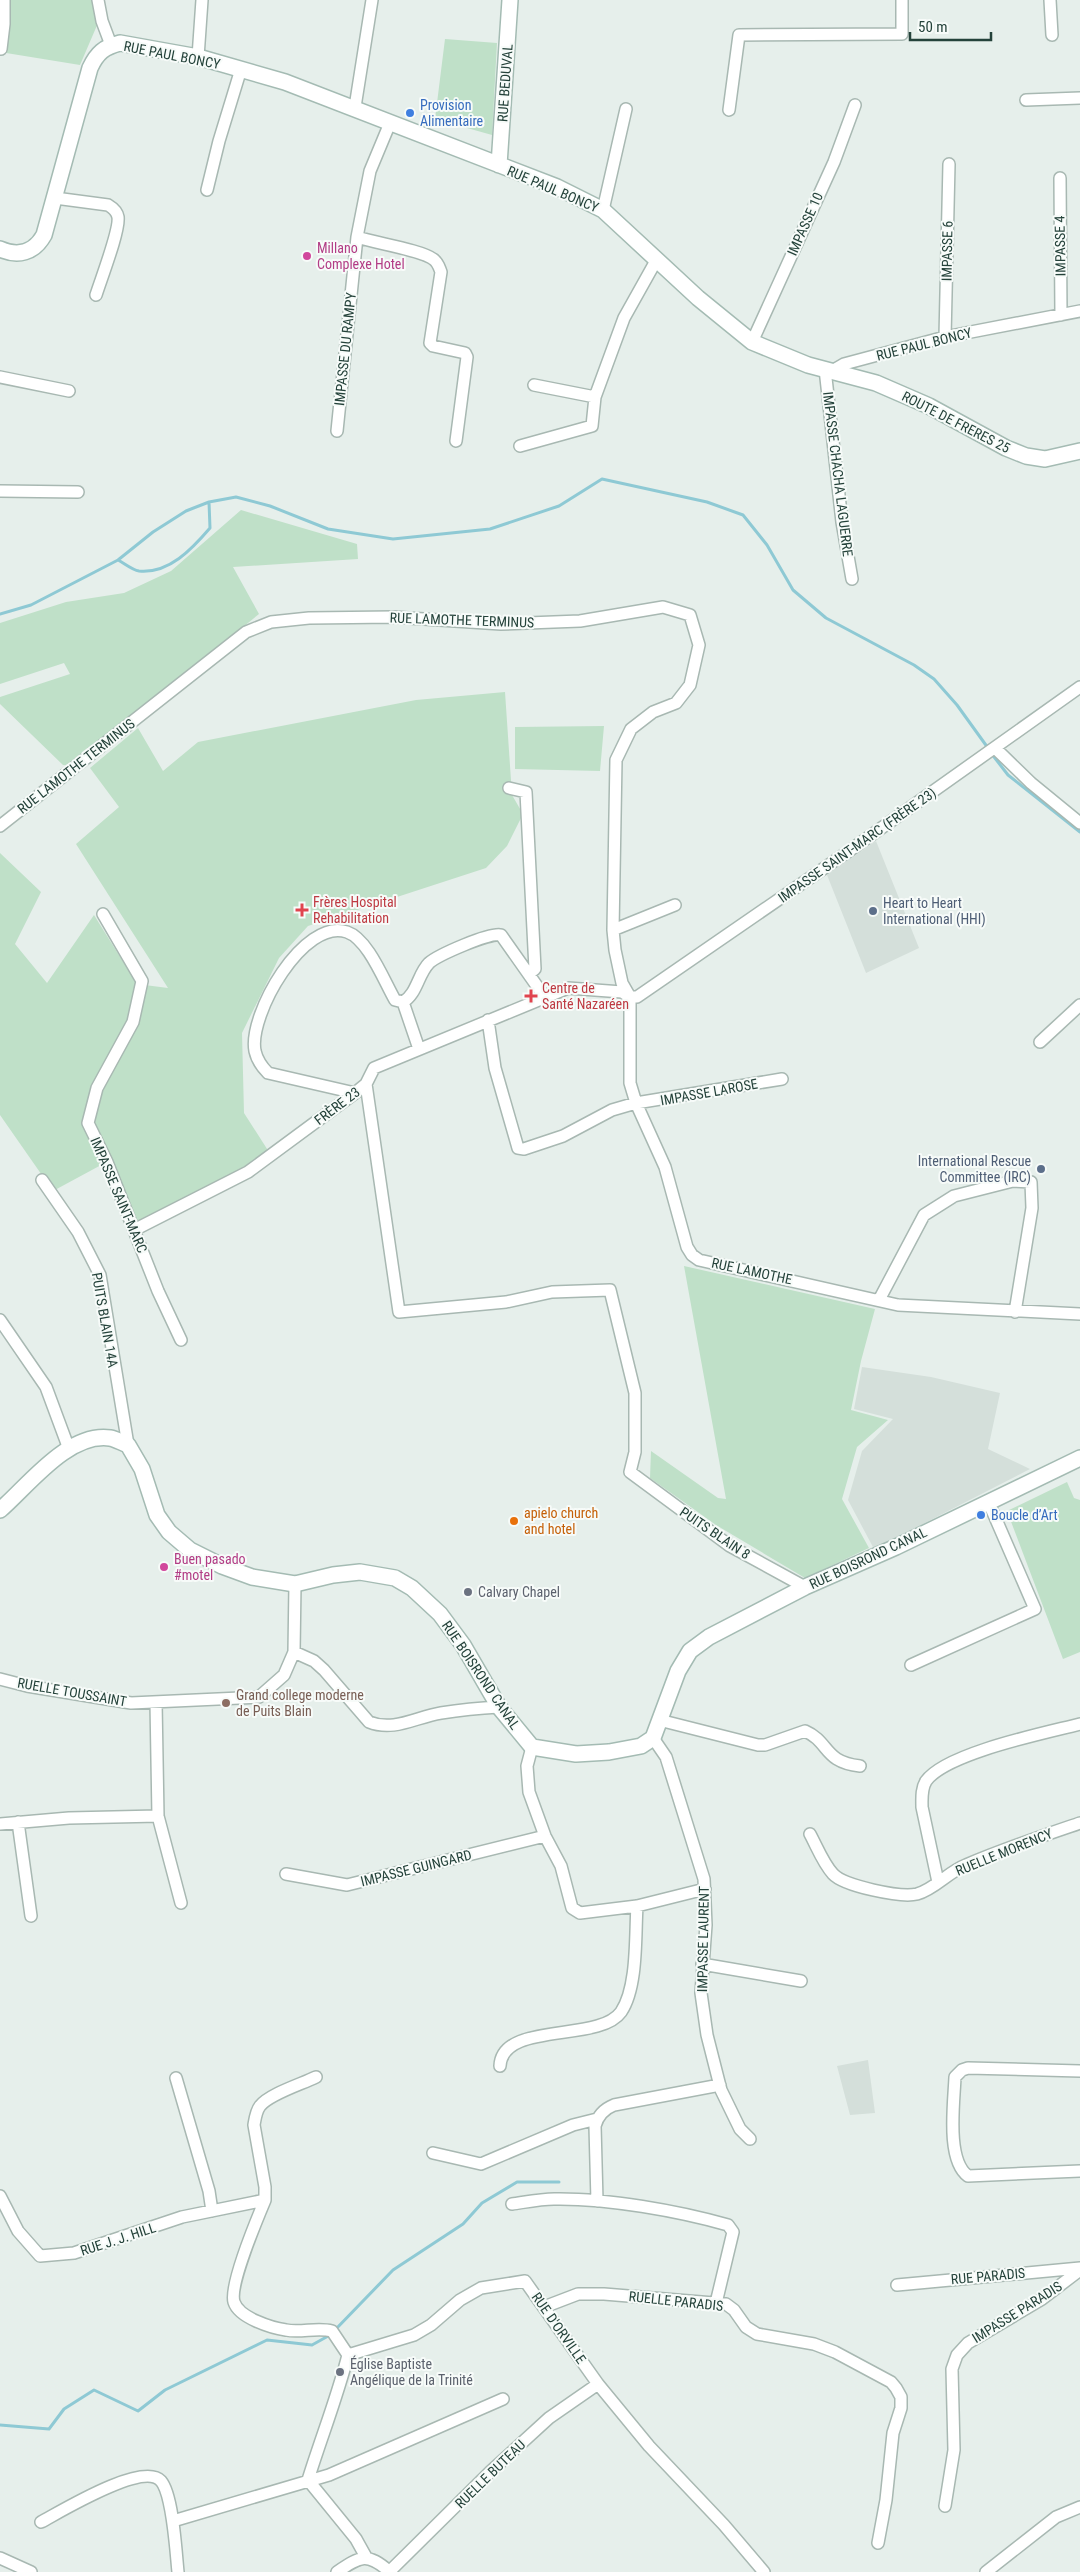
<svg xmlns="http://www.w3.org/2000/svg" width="1080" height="2572" font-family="'Roboto Condensed',sans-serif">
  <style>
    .built { fill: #d4dfda }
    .green { fill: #bfe0c8 }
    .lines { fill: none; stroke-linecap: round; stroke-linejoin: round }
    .stream { stroke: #8ec9d4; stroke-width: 3 }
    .street-casing { stroke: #a8b8b2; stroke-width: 14 }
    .secondary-casing { stroke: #a4bbb3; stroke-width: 18 }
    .street { stroke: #fff; stroke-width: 11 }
    .secondary { stroke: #fff; stroke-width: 15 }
    .shop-dot { fill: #3f7fe0; stroke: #f7fbf9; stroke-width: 2 }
    .hotel-dot { fill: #d1479c; stroke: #f7fbf9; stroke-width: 2 }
    .health-dot { fill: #e0444e; stroke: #f7fbf9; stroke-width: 2 }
    .service-dot { fill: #5c6f8a; stroke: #f7fbf9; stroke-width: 2 }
    .food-dot { fill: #e8710a; stroke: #f7fbf9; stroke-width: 2 }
    .worship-dot { fill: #6b7280; stroke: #f7fbf9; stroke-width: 2 }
    .education-dot { fill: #8d6e63; stroke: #f7fbf9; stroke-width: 2 }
    .labels { text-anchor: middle; stroke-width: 4; stroke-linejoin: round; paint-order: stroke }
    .street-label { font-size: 14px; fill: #24423a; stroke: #f7fbf9 }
    .shop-label { font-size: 14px; fill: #366cbe; stroke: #f7fbf9; text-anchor: start }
    .hotel-label { font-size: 14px; fill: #b23c85; stroke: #f7fbf9; text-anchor: start }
    .health-label { font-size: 14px; fill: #be3a42; stroke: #f7fbf9; text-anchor: start }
    .service-label { font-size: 14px; fill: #4e5e75; stroke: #f7fbf9; text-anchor: start }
    .food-label { font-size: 14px; fill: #c56008; stroke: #f7fbf9; text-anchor: start }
    .worship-label { font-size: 14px; fill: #5b616d; stroke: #f7fbf9; text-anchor: start }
    .education-label { font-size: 14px; fill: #785e54; stroke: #f7fbf9; text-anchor: start }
  </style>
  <rect width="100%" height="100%" fill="#e6efeb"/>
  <path class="built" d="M876,841L919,948L866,973L827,875Z
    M862,1367L931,1377L1000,1393L988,1449L1030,1469L874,1549L848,1500L862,1451L893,1419L854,1409Z
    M868,2060L875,2113L850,2115L837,2066Z"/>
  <path class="green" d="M0,0H95L98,23L80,65L0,52Z
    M445,39L497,43L492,135L435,119Z
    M241,510L357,544L358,559L233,567L259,614L72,766L63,765L0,704V697L70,674L64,663L0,684V623L66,602L124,593L171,571Z
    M505,692L512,795L523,814L507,846L486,868L308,926L279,958L242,1033L244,1113L269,1152L245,1167L134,1225L103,1164L53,1191L0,1115V853L41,892L15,944L47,983L94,915L137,984L168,988L76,844L119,807L90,768L138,728L163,771L198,742L416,700Z
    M604,726L600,771L515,769V727Z
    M684,1266L875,1309L861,1361L851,1410L888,1420L857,1447L842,1499L869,1548L805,1578L716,1525L650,1478L651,1451L718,1498L726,1499Z
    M1067,1482L1074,1498L1080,1500V1652L1063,1659L1007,1511Z"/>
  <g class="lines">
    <path class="stream" d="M118,560C124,563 132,570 139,571C169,574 192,549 210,528L209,502
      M0,614L31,605L118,560L153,532L186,511L209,502L236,497L270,506L328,529L393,539L490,529L559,506L602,479L707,502L743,515L767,545L793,590L826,618L914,665L934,679L957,705L988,748
      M991,753L1008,775L1080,832
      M334,2331L393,2270L463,2224L482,2203L517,2182H559
      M0,2425L49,2429L64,2409L94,2390L138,2411L165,2390L267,2340L312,2345L330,2335"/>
    <defs>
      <path id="street" d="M98,0L102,21L111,45
        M1050,0L1052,35
        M1,49L4,24V0
        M198,57L202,0
        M1026,100L1080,98
        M355,107L372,0
        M729,110L739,35L902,34V0
        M1060,178L1061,315
        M207,190L219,141L241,69
        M55,198L108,205C113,208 117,211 118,217C120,230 101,279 96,295
        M603,210L626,109
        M357,237C375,243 421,250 433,259C438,262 439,267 441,272L430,343L433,346L465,353L467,357L456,441
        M945,337L949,164
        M752,342L834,162L855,105
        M825,369L842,522L852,579
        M832,371L844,364L945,337L1080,311
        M0,377L69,391
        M534,385L595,397
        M337,431L357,237L370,171L390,123
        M520,446L592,426L595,397L624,318L657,259
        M0,491L78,492
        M995,748L1031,783L1080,823
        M509,788L526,792L535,969L530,973
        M0,826L246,632L271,622L309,618L393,617L501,624L580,621L663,607L690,615L699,645L690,685L676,703L653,712L631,729L616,760L613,930L615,950L622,983L630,997V1083L636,1103L665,1167L687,1247L692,1255L699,1260L898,1305L1080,1314
        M103,914L142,981L133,1022L97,1088L88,1123L107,1162L158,1291L181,1340
        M613,930L675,905
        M630,997H637L849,851L1080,687
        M403,1002L419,1049
        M488,1020L495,1068L518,1148L524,1149L563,1136L612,1110L636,1103L782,1079
        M1040,1042L1080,1005
        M366,1084L399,1312L506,1302L552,1292L610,1290L635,1393V1452L630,1472L730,1546L805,1587
        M355,1093L268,1073C262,1067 257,1060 255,1051C248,1015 304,917 347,932C368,939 384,981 395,1000L403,1002C417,994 418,974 429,963C438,955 490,932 501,935L544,996
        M42,1180L78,1232L100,1275L128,1445
        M134,1230L248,1172L355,1093L366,1084L374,1068L568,988L622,992L630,997
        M879,1300L924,1215L954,1196L1013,1181L1031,1182L1032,1208L1015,1312
        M0,1320L46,1387L69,1449
        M294,1652L314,1661L324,1670L369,1722C394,1732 416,1717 441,1713C460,1710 480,1708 499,1707
        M911,1665L1035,1609L988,1501
        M0,1679L27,1686L131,1703L259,1697L284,1675L294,1652L295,1584
        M156,1702L158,1816L181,1903
        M659,1720L758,1745H765L805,1731C830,1742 823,1762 860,1766
        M653,1738L666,1757L704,1879L706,1925L701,1993L707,2035L721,2090L740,2129L750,2139
        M532,1747L527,1766L529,1792L545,1836L561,1866L572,1908L580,1913L637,1906L705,1889
        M18,1822L31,1916
        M0,1824L69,1818L158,1816
        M810,1834C817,1847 823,1863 833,1874C844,1886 901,1898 917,1894C935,1889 948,1872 966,1865C1003,1849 1042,1836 1080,1823
        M286,1874L347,1885L545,1836
        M938,1882L922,1807C922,1799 921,1789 926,1781C946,1753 1045,1733 1080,1724
        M702,1964L801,1981
        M500,2066C502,2021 599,2043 621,2012C638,1987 635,1935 637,1906
        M1080,2071L968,2068L962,2070L955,2077C954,2103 946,2160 968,2176L1080,2171
        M316,2077C302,2084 269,2094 260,2106C256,2111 255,2119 254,2125L265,2187V2200C257,2219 229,2286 234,2302C239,2318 272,2328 286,2330C301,2333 317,2327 332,2331L348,2355L414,2335L431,2325L460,2300L481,2288L525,2281L598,2384L649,2446L724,2525L764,2572
        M176,2078L209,2191L212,2211
        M433,2153L481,2164L573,2125L597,2119
        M0,2196L18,2231L40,2256L74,2253L182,2217L265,2200
        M597,2201L595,2126C598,2115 604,2109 614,2105L720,2085
        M512,2204C526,2202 541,2199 554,2199C606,2198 679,2211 728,2225L733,2232L716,2303
        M897,2285L1080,2268
        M544,2307L578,2294H604L726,2304L734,2310L746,2327L757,2334L814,2344L835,2352L891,2382L896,2388L901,2397V2408L893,2433L886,2500L878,2543
        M348,2355C337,2398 321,2438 308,2480L356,2539L366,2557
        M945,2506L954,2450L952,2369L957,2355L968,2343L1042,2299L1080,2270
        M173,2521L329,2475L503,2399
        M41,2522C60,2512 143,2461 161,2481C173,2495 176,2553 178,2572
        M0,2558L31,2572
        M337,2572C361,2556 367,2552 390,2572
        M389,2572L490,2472L549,2418L598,2384
        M986,2572L1056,2517L1080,2507"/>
      <path id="secondary" d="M499,165L510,0
        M0,249C18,257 34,253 44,235L90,68C97,53 104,47 120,43L198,57L285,82L557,187L603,210L698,298L752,342L808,365L876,383L929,406L1006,448L1026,456L1045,459L1080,451
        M0,1510C28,1486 68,1432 110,1438C116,1439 122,1443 128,1445L142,1469L157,1515L169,1532L190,1550L222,1566L252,1577L295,1584L333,1575L360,1572L395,1578L412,1588L440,1614L463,1645L499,1707L532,1747L576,1754L609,1752L641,1746L653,1738L678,1671L690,1651L709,1637L805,1587L896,1547L1080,1458"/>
    </defs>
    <use href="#street" class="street-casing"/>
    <use href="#secondary" class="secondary-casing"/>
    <use href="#street" class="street"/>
    <use href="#secondary" class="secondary"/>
  </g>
  <g class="shop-dot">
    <circle cx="410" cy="113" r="5"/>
    <circle cx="981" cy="1515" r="5"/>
  </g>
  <g class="hotel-dot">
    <circle cx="307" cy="256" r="5"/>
    <circle cx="164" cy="1567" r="5"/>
  </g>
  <g class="health-dot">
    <path d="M299.5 902.5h5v5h5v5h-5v5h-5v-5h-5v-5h5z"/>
    <path d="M528.5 988.5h5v5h5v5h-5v5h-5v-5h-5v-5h5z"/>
  </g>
  <g class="service-dot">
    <circle cx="873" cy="911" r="5"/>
    <circle cx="1041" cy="1169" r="5"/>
  </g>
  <circle class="food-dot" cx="514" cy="1521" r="5"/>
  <g class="worship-dot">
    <circle cx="468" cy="1592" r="5"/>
    <circle cx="340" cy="2372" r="5"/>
  </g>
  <circle class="education-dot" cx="226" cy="1703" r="5"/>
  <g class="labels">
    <g class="street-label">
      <text transform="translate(172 55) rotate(11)" y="5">RUE PAUL BONCY</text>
      <text transform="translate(505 83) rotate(-86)" y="5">RUE BEDUVAL</text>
      <text transform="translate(553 189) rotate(23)" y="5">RUE PAUL BONCY</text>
      <text transform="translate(805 224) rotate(-66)" y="5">IMPASSE 10</text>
      <text transform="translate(1060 246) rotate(-91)" y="5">IMPASSE 4</text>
      <text transform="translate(947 251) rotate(-89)" y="5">IMPASSE 6</text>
      <text transform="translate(924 344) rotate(-14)" y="5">RUE PAUL BONCY</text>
      <text transform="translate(345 349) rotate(-84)" y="5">IMPASSE DU RAMPY</text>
      <text transform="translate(956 422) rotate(27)" y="5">ROUTE DE FRERES 25</text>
      <text transform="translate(838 474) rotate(83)" y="5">IMPASSE CHACHA LAGUERRE</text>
      <text transform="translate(462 620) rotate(2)" y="5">RUE LAMOTHE TERMINUS</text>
      <text transform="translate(76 766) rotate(-38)" y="5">RUE LAMOTHE TERMINUS</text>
      <text transform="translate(857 845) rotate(-35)" y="5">IMPASSE SAINT-MARC (FRÈRE 23)</text>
      <text transform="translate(709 1092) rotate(-10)" y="5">IMPASSE LAROSE</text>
      <text transform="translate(337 1106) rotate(-37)" y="5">FRÈRE 23</text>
      <text transform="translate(119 1195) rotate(67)" y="5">IMPASSE SAINT-MARC</text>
      <text transform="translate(752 1271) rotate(12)" y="5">RUE LAMOTHE</text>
      <text transform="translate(105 1320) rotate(80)" y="5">PUITS BLAIN 14A</text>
      <text transform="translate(715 1533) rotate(34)" y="5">PUITS BLAIN 8</text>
      <text transform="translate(868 1558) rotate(-25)" y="5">RUE BOISROND CANAL</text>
      <text transform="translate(481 1675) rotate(56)" y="5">RUE BOISROND CANAL</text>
      <text transform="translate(72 1692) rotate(10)" y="5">RUELLE TOUSSAINT</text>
      <text transform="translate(1004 1852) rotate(-22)" y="5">RUELLE MORENCY</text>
      <text transform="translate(416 1868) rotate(-14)" y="5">IMPASSE GUINGARD</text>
      <text transform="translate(703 1939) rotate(-89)" y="5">IMPASSE LAURENT</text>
      <text transform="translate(118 2239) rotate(-18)" y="5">RUE J. J. HILL</text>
      <text transform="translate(988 2276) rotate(-5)" y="5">RUE PARADIS</text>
      <text transform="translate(676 2301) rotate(6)" y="5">RUELLE PARADIS</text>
      <text transform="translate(1017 2312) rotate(-32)" y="5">IMPASSE PARADIS</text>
      <text transform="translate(559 2328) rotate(55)" y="5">RUE D'ORVILLE</text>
      <text transform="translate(490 2474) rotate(-44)" y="5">RUELLE BUTEAU</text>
    </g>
    <g class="shop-label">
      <text x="420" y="110">Provision<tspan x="420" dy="16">Alimentaire</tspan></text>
      <text x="991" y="1520">Boucle d’Art</text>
    </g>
    <g class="hotel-label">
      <text x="317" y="253">Millano<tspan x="317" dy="16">Complexe Hotel</tspan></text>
      <text x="174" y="1564">Buen pasado<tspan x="174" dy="16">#motel</tspan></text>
    </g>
    <g class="health-label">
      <text x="313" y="907">Frères Hospital<tspan x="313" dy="16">Rehabilitation</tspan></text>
      <text x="542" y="993">Centre de<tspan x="542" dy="16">Santé Nazaréen</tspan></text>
    </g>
    <g class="service-label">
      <text x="883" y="908">Heart to Heart<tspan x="883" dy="16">International (HHI)</tspan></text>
      <text x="1031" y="1166" text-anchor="end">International Rescue<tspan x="1031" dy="16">Committee (IRC)</tspan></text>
    </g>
    <g class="food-label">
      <text x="524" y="1518">apielo church<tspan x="524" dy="16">and hotel</tspan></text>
    </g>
    <g class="worship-label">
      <text x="478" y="1597">Calvary Chapel</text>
      <text x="350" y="2369">Église Baptiste<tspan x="350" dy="16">Angélique de la Trinité</tspan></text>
    </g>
    <g class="education-label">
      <text x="236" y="1700">Grand college moderne<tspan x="236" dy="16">de Puits Blain</tspan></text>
    </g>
  </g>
  <path d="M910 32v8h81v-8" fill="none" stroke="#24423a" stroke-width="2.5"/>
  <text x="918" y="32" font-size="15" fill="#24423a" stroke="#f7fbf9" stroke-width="4" paint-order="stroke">50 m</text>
</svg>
